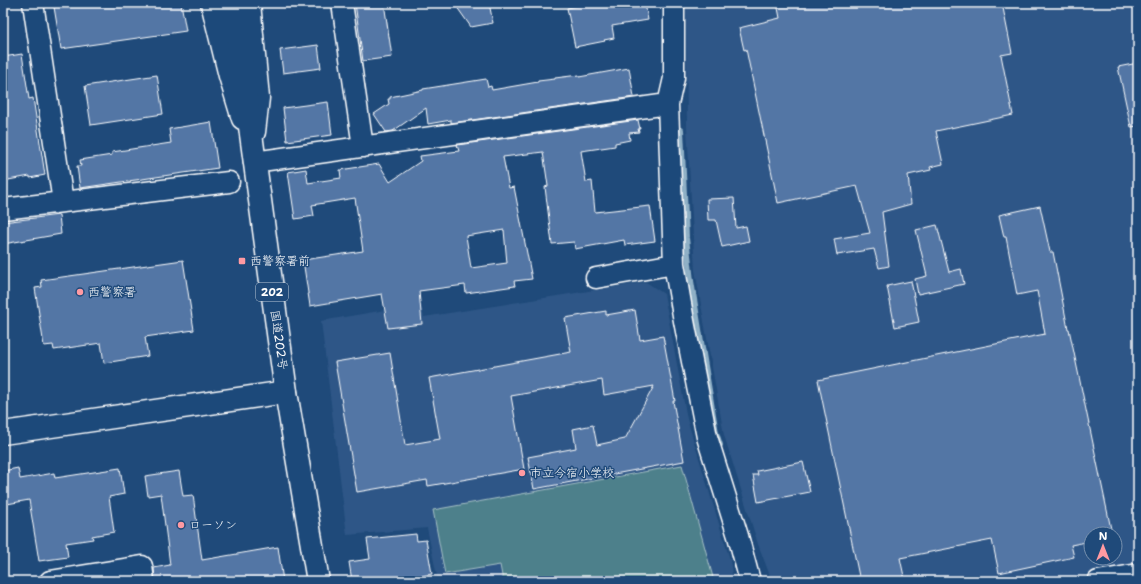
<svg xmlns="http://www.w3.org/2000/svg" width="1141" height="584" font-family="'Shantell Sans','Klee One',sans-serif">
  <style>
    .built { fill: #2f5787; fill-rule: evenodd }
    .green { fill: #4e808b; stroke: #a6c0c5 }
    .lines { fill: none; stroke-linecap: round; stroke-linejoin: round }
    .stream { stroke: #8fb0c6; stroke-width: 6 }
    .building { fill: #5376a5; stroke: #fff; fill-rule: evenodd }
    .street-casing { stroke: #fff; stroke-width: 23 }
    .secondary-casing { stroke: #fff; stroke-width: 25 }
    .highway-casing { stroke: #fff; stroke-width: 25 }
    .street { stroke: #1f4a7a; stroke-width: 20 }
    .secondary { stroke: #1f4a7a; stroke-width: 22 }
    .highway { stroke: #1f4a7a; stroke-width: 22 }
    .poi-dot { fill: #ff9aa2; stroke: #1f4a7a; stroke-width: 1.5 }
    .labels { text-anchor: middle; stroke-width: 3; stroke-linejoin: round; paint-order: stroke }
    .shield { fill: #1f4a7a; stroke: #bcc9d7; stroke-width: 1 }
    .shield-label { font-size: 11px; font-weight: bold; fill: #fff }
    .poi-label { font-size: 12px; fill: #fff; stroke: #1f4a7a; text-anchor: start }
    .street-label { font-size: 12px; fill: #fff; stroke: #1f4a7a }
  </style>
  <rect width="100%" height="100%" fill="#1f4a7a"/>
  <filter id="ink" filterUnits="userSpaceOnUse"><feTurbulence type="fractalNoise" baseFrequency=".025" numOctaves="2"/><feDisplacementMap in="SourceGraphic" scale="8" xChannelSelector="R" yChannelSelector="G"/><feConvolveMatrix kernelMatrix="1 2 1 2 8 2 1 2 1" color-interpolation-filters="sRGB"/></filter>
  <g filter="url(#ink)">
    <path class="built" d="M686,3H1138V565L1049,581H772L758,544L724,435L695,270L687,126ZM1091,534H1115V558H1091Z
      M646,282L664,294L687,419L730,560L733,581H438L427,528L347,535L321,321L421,304L424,317Z"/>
    <path class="green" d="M682,465L714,581H503L500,565L445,574L433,510Z"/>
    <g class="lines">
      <path class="stream" d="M681,130L686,238L691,281L716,433L720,445"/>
    </g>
    <path class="building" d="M79,3H181L186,31L61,49L54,7Z
      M355,3H384L392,57L363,61Z
      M454,3H489L493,23L471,27Z
      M595,3H645L648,20L612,26L614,38L604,40L605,41L575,47L567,8Z
      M777,3H1002L1012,53L1001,55L1013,115L936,131L943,164L930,167L931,170L908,175L911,204L882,212L889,266L879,268L874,249L837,255L834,239L870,233L857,186L778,203L746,49L744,50L739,28L780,18Z
      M318,45L321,68L283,73L280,50Z
      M22,54L29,99L33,98L45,175L30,178V176L3,181V57Z
      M1138,63V126L1131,127L1118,67Z
      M629,68L634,97L451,123V120L428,124L426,108L393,131L386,132L374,114L389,104L388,99H390V97L423,90V89L486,79L488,87L491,86L492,90L538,82V81L555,79V78L579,75V77Z
      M157,75L163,114L91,125L85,86Z
      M328,102L332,135L287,141L283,108Z
      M638,120L640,129H638L639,132L629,133L630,140L615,143V146L581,151L586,182L592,181L595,212L650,206L655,241L625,245L624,240L575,249L574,242L552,244L545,187L548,186L543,152L503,157L509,188L514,187L532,279L514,281L515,286L466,293L465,285L419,291L422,324L388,328L382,294L310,306L303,260L363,251L355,198L312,205L314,216L295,219L288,172L306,169L308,183L341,178L340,170L379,164L390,182L421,161L420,156L459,151L457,145ZM504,230L507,263L471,268L466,236Z
      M211,122L218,168L80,188L77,166H81L80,160L112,155V152L171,143L169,129Z
      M734,198L736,228L746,226L749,241L722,247L716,220H708L707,199Z
      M1040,206L1050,252H1053L1068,329H1069L1112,534H1091V541L1071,545L1074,557L999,573L992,540L900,558L905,581H860L818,380L1045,334L1037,291L1017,295L1006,237H1004L999,215Z
      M59,215L61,234L3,244V222Z
      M937,225L949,272L961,269L964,284L918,294L915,279L927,276L916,230Z
      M183,260L194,330L145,337L148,356L104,363L101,343L54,350L53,345L44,346L35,288L42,287L41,280Z
      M911,281L919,322L895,327L887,286Z
      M635,310L640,340L663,336L675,401H673L684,461L534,489L528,457L576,448L573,429L593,425L597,445L625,439L654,386L604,395L602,380L511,396L524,469L428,486L427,480L357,492L335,362L390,353L405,445L440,439L429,378L571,352L565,318L606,311V315Z
      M803,462L810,492L758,502L753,475H758L757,471Z
      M18,468L20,479L54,473L55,478L120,468L124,494L109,497L114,532L92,536L93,539L66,543L68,557L39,561L29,500L7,504L3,481V471Z
      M179,471L183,496L193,495L202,560L278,547L283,581H155L154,568L170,565L161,494L148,496L145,476Z
      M416,534L417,541L426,540L432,574L393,581H352L349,562L370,559L367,539Z"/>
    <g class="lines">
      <defs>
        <path id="street" d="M33,3L63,202
          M211,3L229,76L242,119
          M250,3L259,98L255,132
          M342,3L363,147
          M674,3V78L668,104L674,264L684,321L707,437L738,536L750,581
          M254,162L668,104
          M3,209L63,202L229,182
          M596,278L674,264
          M50,581L142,566L144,581
          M1098,581L1138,574"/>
        <path id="secondary" d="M3,433L286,392"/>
        <path id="highway" d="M232,3L240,53L286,392L318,581"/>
      </defs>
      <use href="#street" class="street-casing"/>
      <use href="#secondary" class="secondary-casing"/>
      <use href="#highway" class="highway-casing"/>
      <use href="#street" class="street"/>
      <use href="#secondary" class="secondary"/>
      <use href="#highway" class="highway"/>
    </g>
  </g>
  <g class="poi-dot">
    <rect x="238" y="257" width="8" height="8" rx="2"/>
    <circle cx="80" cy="292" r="4"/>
    <circle cx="522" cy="473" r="4"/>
    <circle cx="181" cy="525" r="4"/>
  </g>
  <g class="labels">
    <rect class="shield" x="256" y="283" width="32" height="18" rx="3"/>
    <g class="shield-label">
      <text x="272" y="296">202</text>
    </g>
    <g class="poi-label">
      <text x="250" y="265">西警察署前</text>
      <text x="88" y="296">西警察署</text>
      <text x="530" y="477">市立今宿小学校</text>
      <text x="189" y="529">ローソン</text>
    </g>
    <g class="street-label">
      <text transform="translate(279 340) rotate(82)" y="4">国道202号</text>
    </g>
  </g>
  <rect width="1141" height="584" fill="none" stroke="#1f4a7a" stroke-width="16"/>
  <rect x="8" y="8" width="1125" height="568" fill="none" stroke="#fff" stroke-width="1.5" filter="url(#ink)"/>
  <g transform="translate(1103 546)"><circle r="19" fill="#1f4a7a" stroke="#7992af"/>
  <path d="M0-3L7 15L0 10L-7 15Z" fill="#ff9aa2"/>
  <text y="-6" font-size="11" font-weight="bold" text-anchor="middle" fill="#ffffff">N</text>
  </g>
</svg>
